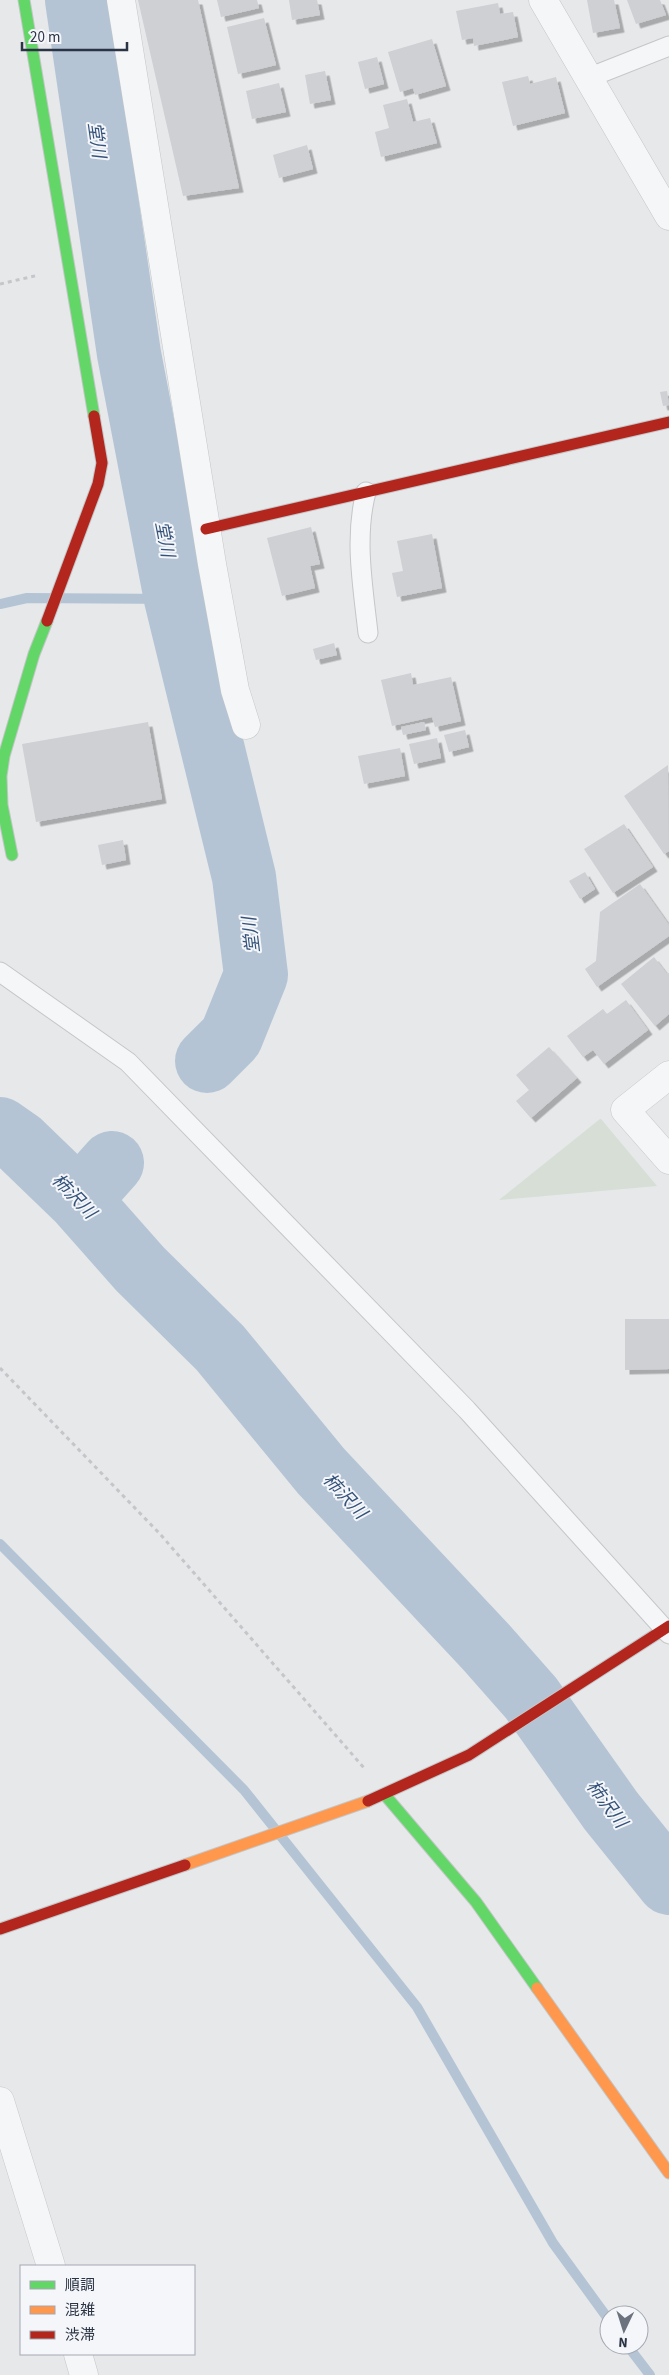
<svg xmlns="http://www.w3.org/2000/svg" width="669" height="2375" font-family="'Source Sans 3','Noto Sans JP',sans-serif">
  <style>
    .green { fill: #d6ded6 }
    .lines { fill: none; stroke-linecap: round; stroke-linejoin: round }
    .stream { stroke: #b4c4d5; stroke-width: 10 }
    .river { stroke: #b4c4d5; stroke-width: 64 }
    .building { fill: #ced0d3; filter: url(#shadow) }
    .lane-casing { stroke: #c4c6c8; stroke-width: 21 }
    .street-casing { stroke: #c4c6c8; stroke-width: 29 }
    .fast-casing { stroke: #c4c6c8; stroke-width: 13 }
    .slow-casing { stroke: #c4c6c8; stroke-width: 13 }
    .jam-casing { stroke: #c4c6c8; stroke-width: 13 }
    .path { stroke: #c5c6ca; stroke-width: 3; stroke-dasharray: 4 4; stroke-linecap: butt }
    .lane { stroke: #f5f6f7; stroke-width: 19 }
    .street { stroke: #f5f6f7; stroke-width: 28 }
    .fast { stroke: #63d668; stroke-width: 11 }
    .slow { stroke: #ff974d; stroke-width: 11 }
    .jam { stroke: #b3261e; stroke-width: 11 }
    .labels { text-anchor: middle; stroke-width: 4; stroke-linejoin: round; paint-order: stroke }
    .water-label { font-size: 18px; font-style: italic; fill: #34527a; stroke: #f4f6f9 }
  </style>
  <defs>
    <filter id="shadow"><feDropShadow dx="4.5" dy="4.5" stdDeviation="0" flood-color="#0004"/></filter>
  </defs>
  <rect width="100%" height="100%" fill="#e6e8ea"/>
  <path class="green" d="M601,1119L657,1186L499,1200L600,1119Z"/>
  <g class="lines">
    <path class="stream" d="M0,604L27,598L176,599
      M0,1544L244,1790L417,2007L553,2243L609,2320
      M627,2345L650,2375"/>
    <path class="river" d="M77,0L129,354L176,599L244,877L256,975L231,1037L207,1061
      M0,1129L20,1143L79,1200L140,1269L220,1348L321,1471L486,1647L531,1698L611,1811L669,1883
      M79,1200L112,1163"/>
  </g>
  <path class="building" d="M138,0H198L239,188L183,196Z
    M217,0H257L259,8L221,17Z
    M289,0H317L320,15L292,20Z
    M587,0H614L620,28L593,33Z
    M627,0H660L666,15L636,24Z
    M498,3L500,14L513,12L518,37L474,46L473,38L462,40L456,11Z
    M264,18L276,65L238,74L227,27Z
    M432,39L446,86L415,95L413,88L400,92L388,52Z
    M377,57L384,84L365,89L358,62Z
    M325,71L331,100L310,104L305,75Z
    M528,76L530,84L556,77L565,113L513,126L502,82Z
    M279,83L286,112L252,119L246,91Z
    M407,99L413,122L430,118L437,143L381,157L375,132L389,128L383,105Z
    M307,145L313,169L279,178L273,155Z
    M667,391L669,405L663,406L660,392Z
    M311,527L320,564L310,566L315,588L282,596L267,538Z
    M432,534L442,588L397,597L392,573L403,571L397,541Z
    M334,643L337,655L316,660L313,649Z
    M411,673L413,685L451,677L461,721L435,727L432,717L392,726L381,680Z
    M148,722L162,799L36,822L22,744Z
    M424,722L426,730L403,735L401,727Z
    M465,730L469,747L449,752L444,735Z
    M437,738L441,758L414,764L409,744Z
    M400,748L405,776L364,784L358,756Z
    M668,765L669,851L664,854L624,796Z
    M624,824L653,867L613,893L584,849Z
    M123,840L126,860L102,865L98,845Z
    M585,872L595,889L580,899L569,881Z
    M640,884L669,925V936L597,987L585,969L596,961L600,912Z
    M654,957L667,974L669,973V1014L655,1026L621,984Z
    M626,1000L648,1030L604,1064L593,1050L583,1057L567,1036L603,1009L607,1014Z
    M549,1047L577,1078L531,1118L516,1101L529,1090L516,1075Z
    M625,1319H669V1369L625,1370Z"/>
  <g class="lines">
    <defs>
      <path id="lane" d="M588,78L669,46
        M366,492C354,538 363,587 368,633
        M0,972L128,1062L467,1410L669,1634"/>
      <path id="street" d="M121,0L212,564L235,690L246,725
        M543,0L669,216
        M669,1075L625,1110L669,1160
        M0,2101L51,2266
        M78,2354L84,2375"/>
      <path id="fast" d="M24,0L94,416
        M12,855L2,805L1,776L4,756L34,654L47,621
        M385,1795L476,1902L537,1988"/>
      <path id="slow" d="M185,1865L368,1801
        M537,1988L669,2173"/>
      <path id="jam" d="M206,529L669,422
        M47,621L98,484L102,463L94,416
        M368,1801L469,1755L669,1626
        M0,1929L185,1865"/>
    </defs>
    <use href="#lane" class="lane-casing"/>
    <use href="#street" class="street-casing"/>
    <use href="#fast" class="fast-casing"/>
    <use href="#slow" class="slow-casing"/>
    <use href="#jam" class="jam-casing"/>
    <path class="path" d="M0,284L39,275
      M0,1368L160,1534L365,1769"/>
    <use href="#lane" class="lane"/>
    <use href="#street" class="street"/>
    <use href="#fast" class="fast"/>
    <use href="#slow" class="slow"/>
    <use href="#jam" class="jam"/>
  </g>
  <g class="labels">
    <g class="water-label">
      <text transform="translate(97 140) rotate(82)" y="6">堂川</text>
      <text transform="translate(165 539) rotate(79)" y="6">堂川</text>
      <text transform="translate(251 935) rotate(-97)" y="6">堂川</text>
      <text transform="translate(74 1196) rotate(46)" y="6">柿沢川</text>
      <text transform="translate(345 1496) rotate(47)" y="6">柿沢川</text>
      <text transform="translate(607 1804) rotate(53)" y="6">柿沢川</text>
    </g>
  </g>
  <rect x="20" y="2265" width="175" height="90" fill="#f4f6f9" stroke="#a4a8b1"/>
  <rect x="30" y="2281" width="25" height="8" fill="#63d668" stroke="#a4a8b1"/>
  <text x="65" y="2290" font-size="15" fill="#2b3445">順調</text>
  <rect x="30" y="2306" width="25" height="8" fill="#ff974d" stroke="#a4a8b1"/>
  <text x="65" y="2315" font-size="15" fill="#2b3445">混雑</text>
  <rect x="30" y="2331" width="25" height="8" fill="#b3261e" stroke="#a4a8b1"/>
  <text x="65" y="2340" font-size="15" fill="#2b3445">渋滞</text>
  <g transform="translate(624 2330) rotate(184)"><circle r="24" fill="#f4f6f9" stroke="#a4a8b1"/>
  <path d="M0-4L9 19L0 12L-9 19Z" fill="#6c737f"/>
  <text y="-8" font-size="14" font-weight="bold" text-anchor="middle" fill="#2b3445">N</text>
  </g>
  <path d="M22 42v8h105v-8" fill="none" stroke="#2b3445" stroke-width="2.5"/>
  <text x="30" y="42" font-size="15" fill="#2b3445" stroke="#f4f6f9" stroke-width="4" paint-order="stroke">20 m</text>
</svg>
